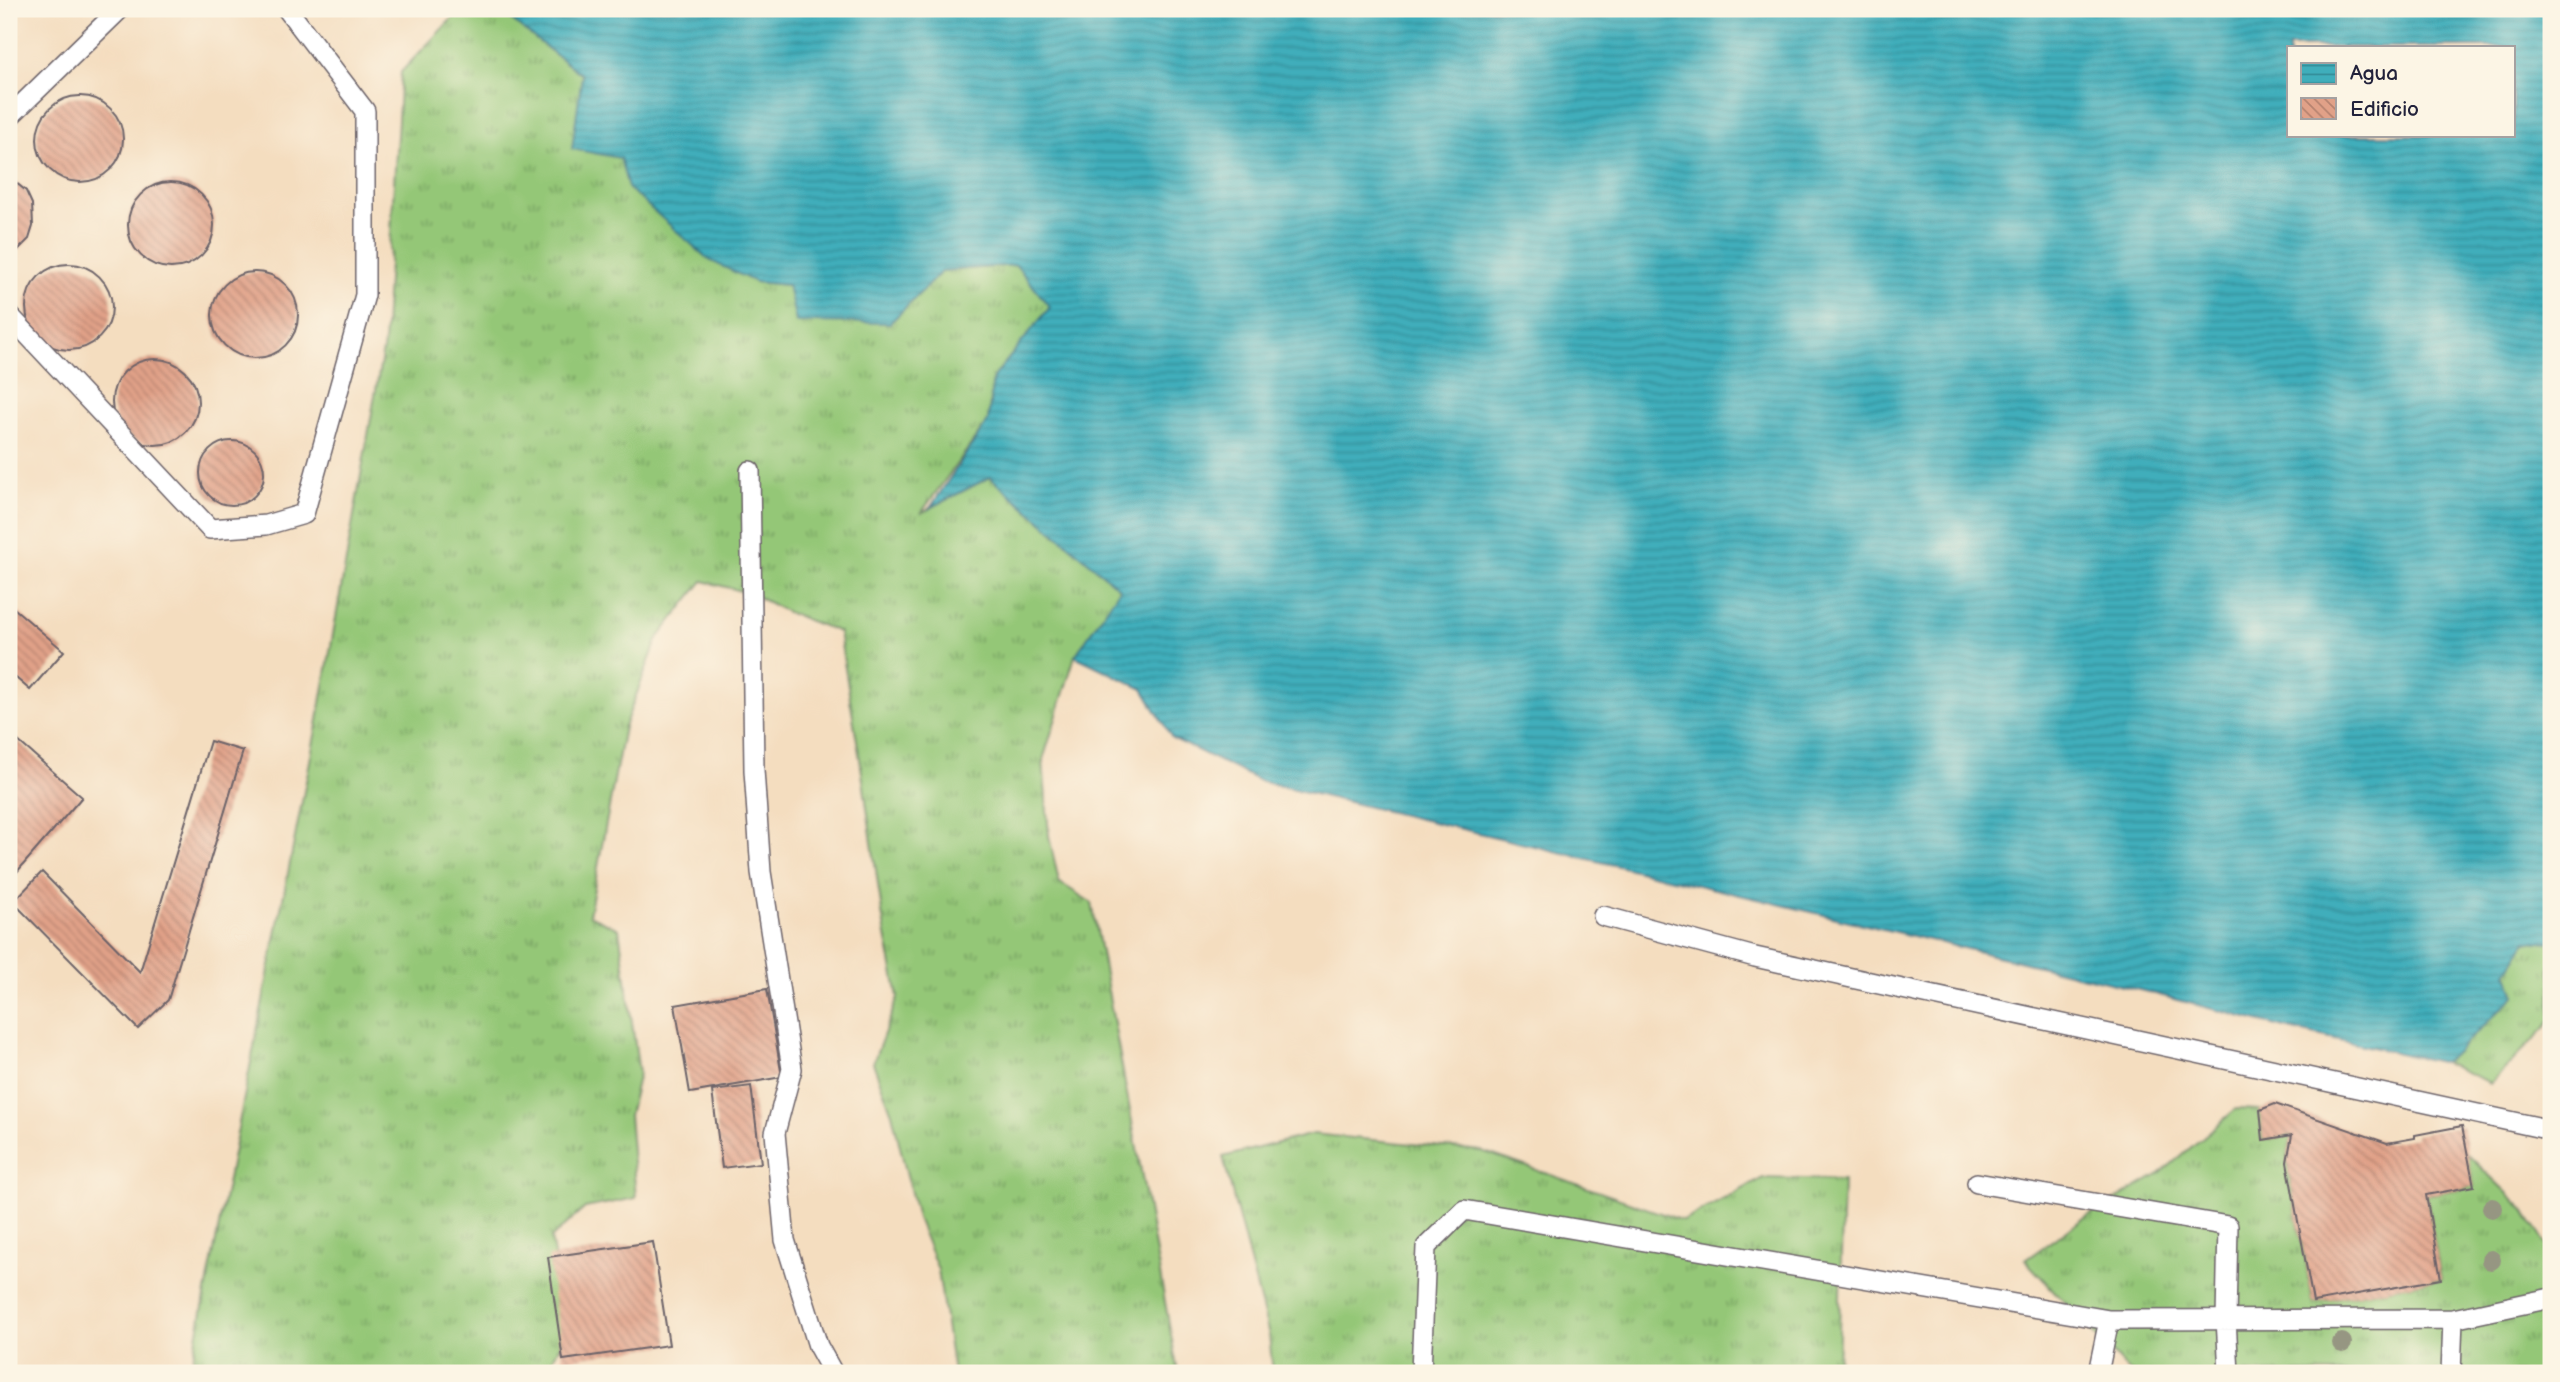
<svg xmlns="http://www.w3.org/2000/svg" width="2560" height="1382" font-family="'Balsamiq Sans',sans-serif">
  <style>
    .grass { fill: url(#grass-tufts); stroke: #5b7459; stroke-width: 2 }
    .water { fill: url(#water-rules); stroke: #30687b; stroke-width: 2; fill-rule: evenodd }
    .building { fill: url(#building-back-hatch) }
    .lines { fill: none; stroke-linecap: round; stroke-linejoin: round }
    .lane-casing { stroke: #6c6369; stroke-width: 22 }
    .lane { stroke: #fff; stroke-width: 19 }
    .tree { fill: #969682 }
  </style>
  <defs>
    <pattern id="grass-tufts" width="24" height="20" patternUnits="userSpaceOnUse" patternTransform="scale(1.75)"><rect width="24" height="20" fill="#94c777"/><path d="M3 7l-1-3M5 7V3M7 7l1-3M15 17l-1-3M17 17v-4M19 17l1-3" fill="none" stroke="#78a163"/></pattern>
    <pattern id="water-rules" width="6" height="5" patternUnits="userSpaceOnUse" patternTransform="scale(1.75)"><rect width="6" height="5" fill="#3faebb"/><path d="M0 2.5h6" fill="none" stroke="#348d99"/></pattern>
    <pattern id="building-back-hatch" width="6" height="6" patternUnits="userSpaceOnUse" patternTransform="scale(1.75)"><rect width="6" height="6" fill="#e1a188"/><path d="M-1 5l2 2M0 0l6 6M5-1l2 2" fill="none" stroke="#b68370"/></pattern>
  </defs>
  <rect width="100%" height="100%" fill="#fcf5e5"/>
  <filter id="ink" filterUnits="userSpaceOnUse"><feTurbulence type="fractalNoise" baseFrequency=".0143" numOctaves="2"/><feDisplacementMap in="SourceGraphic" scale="14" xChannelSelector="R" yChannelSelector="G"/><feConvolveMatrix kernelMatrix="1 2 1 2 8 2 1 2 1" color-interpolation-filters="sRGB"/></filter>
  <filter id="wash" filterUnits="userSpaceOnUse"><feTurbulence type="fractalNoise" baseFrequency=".00686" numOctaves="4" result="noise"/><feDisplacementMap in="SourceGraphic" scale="28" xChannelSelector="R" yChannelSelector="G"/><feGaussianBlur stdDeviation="1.57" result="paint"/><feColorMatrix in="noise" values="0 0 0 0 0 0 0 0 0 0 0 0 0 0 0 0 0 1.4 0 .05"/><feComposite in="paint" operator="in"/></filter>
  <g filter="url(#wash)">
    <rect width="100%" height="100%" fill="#f4ddbf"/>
    <path class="grass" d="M461,9H497L582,75L620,158L755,282L788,285L890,323L942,271L1016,265L1051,307L993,378L988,421L921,513L990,477L1121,589L1075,656L1043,760L1049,836L1059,882L1092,903L1178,1373H953L938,1270L917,1218L892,1113L873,1063L898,997L883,919L860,759L839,632L789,613L752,594L703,581L658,638L624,727L589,915L619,929L639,1073L629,1115L636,1198L585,1208L551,1238L562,1300L561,1343L546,1373H190L318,720L384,344L401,72Z
      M2527,941L2551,943V1019L2546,1027L2491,1083L2444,1063L2516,995L2507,973Z
      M2236,1109L2260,1110L2263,1140L2292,1135L2287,1162L2313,1302L2441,1279L2426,1195L2474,1186L2467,1154L2525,1210L2551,1253V1373H2132L2126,1368L2025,1260L2084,1218L2161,1173Z
      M1313,1134L1482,1151L1683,1221L1763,1178L1843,1180L1838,1373H1273L1269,1335L1223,1157Z"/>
    <path class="water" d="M497,9H2551V943L2527,941L2507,973L2516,995L2444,1063L2285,1028L2144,991L1260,781L1172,738L1143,689L1075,656L1120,589L990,477L930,508L988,421L993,378L1050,307L1016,265L942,271L890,323L796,322L788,285L755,282L709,260L628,188L620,158L572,149L582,75ZM2289,47H2513V135H2289Z"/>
    <g id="blocks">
      <path class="building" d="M37 139a43 43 0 1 1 86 0a43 43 0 1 1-86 0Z
        M9,177L26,191L32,204L33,226L29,239L18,250L9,255Z
        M128 225a43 43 0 1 1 86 0a43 43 0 1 1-86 0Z
        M26 307a43 43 0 1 1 86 0a43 43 0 1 1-86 0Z
        M212 315a43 43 0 1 1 86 0a43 43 0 1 1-86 0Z
        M112 402a43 43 0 1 1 86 0a43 43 0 1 1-86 0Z
        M200 473a32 32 0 1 1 64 0a32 32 0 1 1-64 0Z
        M9,604L64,651L30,690L9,672Z
        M9,733L82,797L9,881Z
        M210,741L243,751L168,1000L138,1029L13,902L42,872L140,972Z
        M767,989L782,1077L690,1093L675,1005Z
        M751,1086L761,1163L722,1168L712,1091Z
        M2275,1104L2387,1143L2415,1138V1135L2462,1126L2474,1186L2426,1195L2441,1279L2313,1302L2287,1162L2292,1135L2263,1140L2260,1110Z
        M653,1242L669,1345L563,1360L548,1257Z"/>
    </g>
  </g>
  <g filter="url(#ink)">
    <use href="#blocks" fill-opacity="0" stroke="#6c6369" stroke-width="2"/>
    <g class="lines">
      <defs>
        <path id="lane" d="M9,117L120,9
          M9,315L210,529L266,525L304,514L365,295V111L287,9
          M750,471L754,770L761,872L792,1069L775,1133L785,1240L818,1346L833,1373
          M1603,916L1755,957L2551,1130
          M1977,1183L2228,1226L2226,1319L2229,1373
          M1421,1373L1426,1247L1464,1210L2109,1320
          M2098,1373L2109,1320L2453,1319
          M2451,1373L2453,1319L2551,1298"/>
      </defs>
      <use href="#lane" class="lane-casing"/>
      <use href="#lane" class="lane"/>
    </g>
    <g class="tree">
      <circle cx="2492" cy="1208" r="10"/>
      <circle cx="2491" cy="1260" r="10"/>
      <circle cx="2342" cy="1343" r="10"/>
    </g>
  </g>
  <rect width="2560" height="1382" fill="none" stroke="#fcf5e5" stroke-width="35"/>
  <rect x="2287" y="46" width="228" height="91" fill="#fcf5e5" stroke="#a5a1a1" stroke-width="2"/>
  <rect x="2301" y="63" width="35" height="21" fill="url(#water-rules)" stroke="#a5a1a1" stroke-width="2"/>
  <text x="2350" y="80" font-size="21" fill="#22223b">Agua</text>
  <rect x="2301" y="98" width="35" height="21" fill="url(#building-back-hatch)" stroke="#a5a1a1" stroke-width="2"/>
  <text x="2350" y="116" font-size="21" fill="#22223b">Edificio</text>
</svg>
